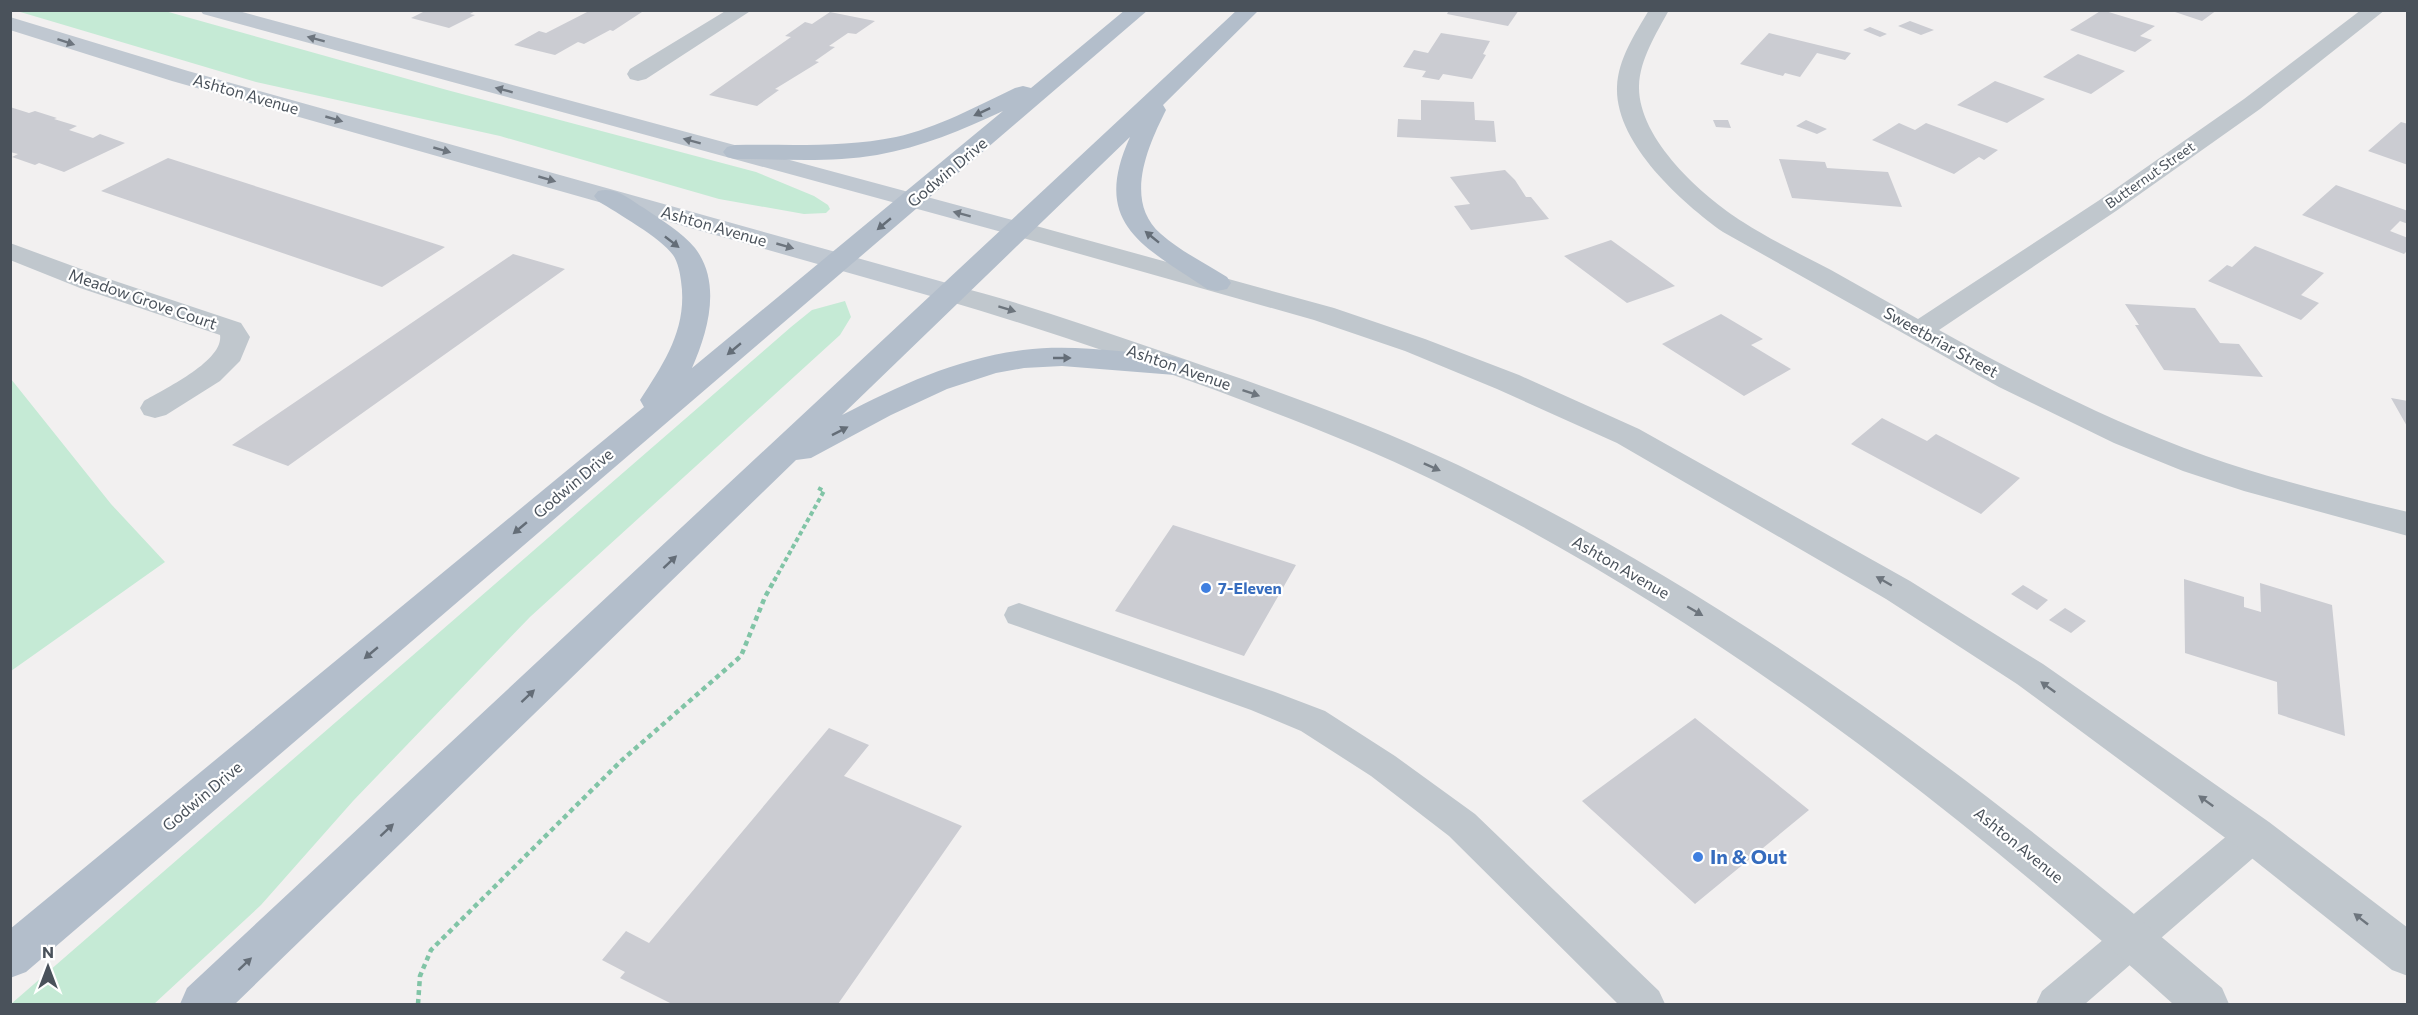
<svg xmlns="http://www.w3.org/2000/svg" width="2418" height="1015" font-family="Commissioner,sans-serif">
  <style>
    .green { fill: #c5ead5 }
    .building { fill: #cbccd2 }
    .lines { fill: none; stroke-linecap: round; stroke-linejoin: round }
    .path-far1 { stroke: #81c4a6; stroke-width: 4; stroke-dasharray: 4.5 3; stroke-linecap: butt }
    .path { stroke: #81c4a6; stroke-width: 4.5; stroke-dasharray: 5 4; stroke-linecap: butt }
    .service { fill: #c0c7cd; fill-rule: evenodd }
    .minor { fill: #c0c7cd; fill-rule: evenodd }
    .tertiary { fill: #c0c7cd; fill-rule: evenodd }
    .secondary { fill: #c0c8d1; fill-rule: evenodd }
    .primary { fill: #b3becb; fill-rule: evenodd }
    .oneway { fill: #6d757e }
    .oneway2 { fill: #646d77 }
    .oneway3 { fill: #6d757d }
    .shop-dot { fill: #3f7fe0; stroke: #fff; stroke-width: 2 }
    .labels { text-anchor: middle; stroke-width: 4.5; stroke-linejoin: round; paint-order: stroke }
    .far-street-label { font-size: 14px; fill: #4a525b; stroke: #fff }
    .street-label { font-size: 16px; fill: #4a525b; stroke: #fff }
    .shop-label { font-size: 16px; font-weight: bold; fill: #366cbe; stroke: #fff; text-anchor: start }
    .near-shop-label { font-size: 20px; font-weight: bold; fill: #366cbe; stroke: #fff; text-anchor: start }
  </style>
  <rect width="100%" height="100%" fill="#f2f0f0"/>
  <path class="green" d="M17,11H165L447,90L756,172L814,196L828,205L830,209L826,213L804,214L719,199L500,136L256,82Z
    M845,301L851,317L840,335L530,617L353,801L261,905L154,1004H11L791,327L812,310Z
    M11,379L111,504L165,562L11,671Z"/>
  <path class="building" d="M427,10H477L470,14L475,15L449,28L411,18Z
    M591,10H645L613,31L610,30L584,44L578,42L555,55L514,45L539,31L546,33Z
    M1449,10H1519L1508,26L1447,14Z
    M2102,10L2155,26L2140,36L2152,40L2135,52L2070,30Z
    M2169,10H2217L2202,21Z
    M830,12L875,21L856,34L848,33L829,46L835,47L815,61L819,62L775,89L779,90L757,106L709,95L791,37L785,36L805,22L812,24Z
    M1910,21L1934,30L1921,35L1898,26Z
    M1870,27L1887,34L1880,37L1863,30Z
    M1441,33L1490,41L1483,54L1486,55L1472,79L1443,74L1439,80L1422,77L1426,71L1403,67L1414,50L1428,53Z
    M1769,33L1851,53L1845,60L1817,53L1800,77L1785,73L1783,76L1740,64Z
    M2078,54L2125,71L2091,94L2043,77Z
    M1995,81L2045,99L2007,123L1957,105Z
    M1421,100L1474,102L1475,120L1494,121L1496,142L1397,137L1398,119L1421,120Z
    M10,107L29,113L35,111L57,118L54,119L77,126L69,130L93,138L100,134L125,143L64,172L39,163L35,165L12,157L18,154L10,152Z
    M1713,120H1728L1731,128L1716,127Z
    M1806,120L1827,129L1817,134L1796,126Z
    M2401,122L2408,124V165L2368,151Z
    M1899,123L1915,130L1926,123L1998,150L1984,160L1979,157L1954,174L1872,140Z
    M168,158L445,247L382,287L101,191Z
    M1779,159L1825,162L1827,168L1888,172L1902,207L1792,198Z
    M1505,170L1515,180L1526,197H1531L1549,219L1471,230L1454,206L1470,204L1450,177Z
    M2336,185L2408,211V224L2400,221L2390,231L2408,238V250L2404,254L2302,215Z
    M1611,240L1675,286L1627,303L1564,256Z
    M2255,246L2324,273L2301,295L2319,303L2301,320L2208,281L2227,265L2232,267Z
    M513,254L565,269L288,466L232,445Z
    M2125,304L2195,308L2220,343L2239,344L2263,377L2164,370L2135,325H2139Z
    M1721,314L1763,339L1751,345L1791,369L1744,396L1662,344Z
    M2391,398L2408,401V428Z
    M1882,418L1927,441L1936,434L2020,478L1981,514L1851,444Z
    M1173,525L1296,565L1244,656L1115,611Z
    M2184,579L2244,597V607L2261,612L2260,583L2332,605L2345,736L2278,714L2277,682L2185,653Z
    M2023,585L2048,600L2037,610L2011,594Z
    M2065,608L2086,621L2071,633L2049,620Z
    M1695,718L1809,810L1695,904L1582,801Z
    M829,728L869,745L844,776L962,826L838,1004H672L620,978L625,972L602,960L626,931L649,943Z"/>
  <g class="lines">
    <path class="path-far1" d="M774,581L824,491L818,488"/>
    <path class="path" d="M418,1004L420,976L431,950L621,761L741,656L765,597L775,579"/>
    <path class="service" d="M1019,603L1275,692L1325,711L1395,756L1475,814L1659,991L1665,1004H1618L1449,836L1371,776L1301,731L1251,710L1008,623L1004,615L1008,607Z
      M2254,819L2267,824L2272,835L2267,846L2085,1004H2036L2042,991L2241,824Z"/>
    <path class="minor" d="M727,10H752L646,79L638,81L630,79L627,74L630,69Z
      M1649,10H1669C1656,34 1640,59 1639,86C1638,139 1702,196 1743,222C1771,240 1802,255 1831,270C1860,286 1889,303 1918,319L2098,201L2244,99L2361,10H2385L2260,109L2116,211L1939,330C2025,378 2113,423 2206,456C2272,479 2340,496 2408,512V536L2244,491L2183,471L2114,443L1999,387L1723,232C1681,202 1615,143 1617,87C1618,59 1635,34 1649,10Z
      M10,243L100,276L241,323L250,337L240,361L220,381L166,415L155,418L144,415L140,408L144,401C164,389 224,361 220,335L80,288L10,260Z"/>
    <path class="tertiary" d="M1018,221L1334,308L1425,339L1519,375L1639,429L1910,581L2043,664L2269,822L2408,928V976L2392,970L2239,848L2017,684L1886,599L1617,443L1497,389L1405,351L1314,320L1009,234L1005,229L1009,224Z
      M951,285C1020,302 1088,326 1155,349C1257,384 1360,419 1458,465C1739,600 1986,786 2222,988L2229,1004H2173C1948,801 1707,616 1435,481C1364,446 1289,418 1215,390C1124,357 1034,326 941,299L937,293L941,287Z"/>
    <path class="secondary" d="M200,10H235L1027,224L1031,229L1027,234L1018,237L1009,234L203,14Z
      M10,17L188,71L961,287L965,293L961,299L951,301L941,299L172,81L10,30Z"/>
    <path class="primary" d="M1125,10H1148L26,972L10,978V929L644,407L640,400C664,363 688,328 681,281C680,273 678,262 673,255C661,238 617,213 598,201L594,196L598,191C616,186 629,199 644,208C661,220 682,232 695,248C722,283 708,332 692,368L1003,111C962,130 922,147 877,155C830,163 782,159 735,159L727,157L723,152L727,147L735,145C789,144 843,148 896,137C937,128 977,106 1015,88L1023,86L1031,88Z
      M1237,10H1259L1163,105L1166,110C1148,146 1123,201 1161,234C1180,251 1205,263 1227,277L1231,283L1227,289L1217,291L1207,289C1144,246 1090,225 1130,137L842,415C900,385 958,358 1023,350C1073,344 1125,352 1175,357L1185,360L1190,366L1185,372L1175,375L1062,366L1024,368L996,373L947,389L891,415L811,458L796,460L235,1004H180L187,988Z"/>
  </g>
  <defs><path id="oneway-solid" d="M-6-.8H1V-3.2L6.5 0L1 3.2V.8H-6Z" transform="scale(1.5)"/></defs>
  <g class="oneway">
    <use href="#oneway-solid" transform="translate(316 39) rotate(-165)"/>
    <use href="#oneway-solid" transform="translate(66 42) rotate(18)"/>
    <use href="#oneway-solid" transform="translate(504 90) rotate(-165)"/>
    <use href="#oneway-solid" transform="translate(334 119) rotate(16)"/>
    <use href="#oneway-solid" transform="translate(692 141) rotate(-165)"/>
    <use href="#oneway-solid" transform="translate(442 150) rotate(16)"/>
    <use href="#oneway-solid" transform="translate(547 179) rotate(16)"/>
    <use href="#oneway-solid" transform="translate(962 214) rotate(-165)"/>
    <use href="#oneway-solid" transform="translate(785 246) rotate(16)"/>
  </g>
  <g class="oneway2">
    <use href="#oneway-solid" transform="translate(982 112) rotate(155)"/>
    <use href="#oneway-solid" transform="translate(884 224) rotate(140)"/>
    <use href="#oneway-solid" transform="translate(1152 237) rotate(-141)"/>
    <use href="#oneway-solid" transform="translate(672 242) rotate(38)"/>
    <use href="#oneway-solid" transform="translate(734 349) rotate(140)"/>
    <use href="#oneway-solid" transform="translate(1062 358)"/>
    <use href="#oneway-solid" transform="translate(840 431) rotate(-27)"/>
    <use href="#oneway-solid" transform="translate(520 528) rotate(140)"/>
    <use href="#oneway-solid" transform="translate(670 562) rotate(-43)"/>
    <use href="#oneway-solid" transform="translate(371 653) rotate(140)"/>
    <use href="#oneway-solid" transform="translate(528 696) rotate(-43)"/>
    <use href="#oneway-solid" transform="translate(387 830) rotate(-43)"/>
    <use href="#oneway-solid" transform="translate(245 964) rotate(-43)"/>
  </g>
  <g class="oneway3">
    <use href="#oneway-solid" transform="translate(1007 309) rotate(17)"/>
    <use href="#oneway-solid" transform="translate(1251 393) rotate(19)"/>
    <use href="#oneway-solid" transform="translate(1432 467) rotate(24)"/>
    <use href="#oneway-solid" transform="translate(1884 581) rotate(-150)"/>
    <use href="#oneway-solid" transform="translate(1695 611) rotate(30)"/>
    <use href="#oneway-solid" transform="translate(2048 687) rotate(-144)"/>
    <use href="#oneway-solid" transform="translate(2206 801) rotate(-144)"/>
    <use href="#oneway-solid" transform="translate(2361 919) rotate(-142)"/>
  </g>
  <g class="shop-dot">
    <circle cx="1206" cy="588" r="6"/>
    <circle cx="1698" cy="857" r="6"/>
  </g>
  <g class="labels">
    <g class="far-street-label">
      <text transform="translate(2150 175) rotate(-35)" y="5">Butternut Street</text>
    </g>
    <g class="street-label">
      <text transform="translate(246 94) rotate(16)" y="6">Ashton Avenue</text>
      <text transform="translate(947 172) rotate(-40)" y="6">Godwin Drive</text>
      <text transform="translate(714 226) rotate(16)" y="6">Ashton Avenue</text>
      <text transform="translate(143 299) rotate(19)" y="6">Meadow Grove Court</text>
      <text transform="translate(1941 342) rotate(29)" y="6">Sweetbriar Street</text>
      <text transform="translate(1179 367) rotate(19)" y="6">Ashton Avenue</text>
      <text transform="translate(573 483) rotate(-40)" y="6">Godwin Drive</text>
      <text transform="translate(1621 567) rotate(30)" y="6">Ashton Avenue</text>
      <text transform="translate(202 796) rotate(-40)" y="6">Godwin Drive</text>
      <text transform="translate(2019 845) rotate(39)" y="6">Ashton Avenue</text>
    </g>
    <g class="shop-label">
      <text x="1218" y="594">7-Eleven</text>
    </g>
    <g class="near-shop-label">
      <text x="1710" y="864">In &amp; Out</text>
    </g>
  </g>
  <rect width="2418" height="1015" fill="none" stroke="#4a525b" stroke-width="24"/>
  <g transform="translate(48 967)" stroke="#ffffff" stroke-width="4.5" paint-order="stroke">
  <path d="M0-4.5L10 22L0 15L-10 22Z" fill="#4a525b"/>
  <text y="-9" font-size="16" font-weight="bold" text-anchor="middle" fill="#4a525b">N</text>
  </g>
</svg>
